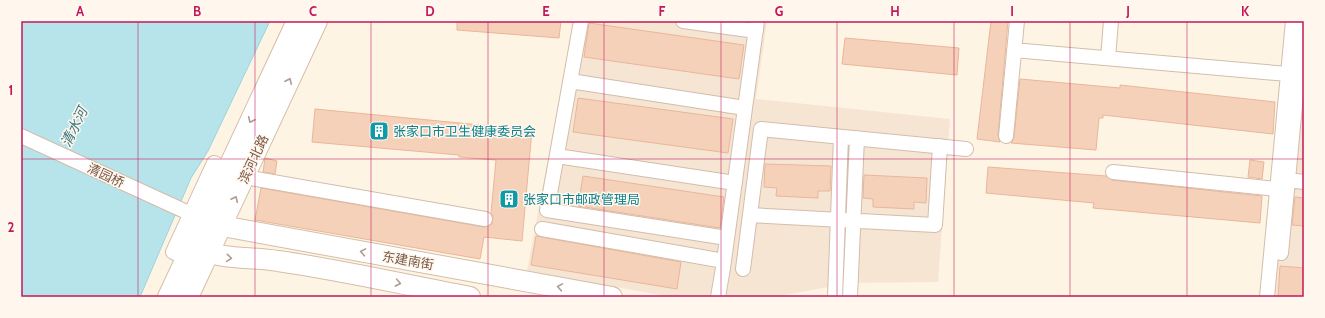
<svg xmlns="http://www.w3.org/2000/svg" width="1325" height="318" font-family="Cabin,'Noto Sans SC',sans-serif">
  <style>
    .residential { fill: #f6e5d2 }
    .water { fill: #b7e3ea; stroke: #9cd3dc }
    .building { fill: #f6d1ba; stroke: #eab699 }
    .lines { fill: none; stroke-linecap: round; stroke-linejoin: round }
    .street-casing { stroke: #d3bdac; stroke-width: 16 }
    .secondary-casing { stroke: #d6bda9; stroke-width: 22 }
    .street { stroke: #fff; stroke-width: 14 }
    .secondary { stroke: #fff; stroke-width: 20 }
    .oneway { stroke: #af9b91 }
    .grid { fill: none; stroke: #c2185b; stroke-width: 1; stroke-opacity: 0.55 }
    .labels { text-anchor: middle; stroke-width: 3; stroke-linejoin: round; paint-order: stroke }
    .culture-label { font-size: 13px; fill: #0d838f; stroke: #fff7ed; text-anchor: start }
    .street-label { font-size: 13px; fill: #795847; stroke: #fff7ed }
    .water-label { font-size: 14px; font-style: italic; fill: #3a7680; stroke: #fff7ed }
    .neatline { fill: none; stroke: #c2185b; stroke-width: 1.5 }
    .grid-label { font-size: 13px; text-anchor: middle; font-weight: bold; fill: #c2185b }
  </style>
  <rect width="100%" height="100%" fill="#fef4e4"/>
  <path class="residential" d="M574,21H767L756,99L950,119L938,282L850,283L774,297H671L527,271Z
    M1304,21V297H1271Z"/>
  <path class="water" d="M21,21H270L208,151L191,178L140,297H21Z"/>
  <path class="building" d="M457,21H561L559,38L457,30Z
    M991,21H1008L998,135L1000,142L977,139Z
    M589,23L744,45L739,79L584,57Z
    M845,38L959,48L957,75L842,64Z
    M1020,79L1120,88V85L1275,102L1273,134L1103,115V118H1099L1096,150L1011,143L1014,137Z
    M578,98L733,119L728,153L573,132Z
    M315,109L532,130L522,241L484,237L480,259L255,220L261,188L484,227L492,224L493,216L491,213L496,160L459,157V155L312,142Z
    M265,158L277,161L275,174L263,172Z
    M1250,160L1264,162L1262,179L1248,177Z
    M765,164L831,166L830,191H818V198L776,196L777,188L764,187Z
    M988,167L1106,176L1112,180L1262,196L1260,223L1093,208L1094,203L986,193Z
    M864,175L927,178L926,203L914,202V209L873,207V199L863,198Z
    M583,176L724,197L720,228L578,206Z
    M1295,197L1304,198V226L1292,225Z
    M536,236L681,262L677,289L531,265Z
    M1280,266L1304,268V297H1278Z"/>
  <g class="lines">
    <defs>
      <path id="street" d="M581,21L547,210L727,238
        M683,21L756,31
        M1014,50L1288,74
        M1108,58L1111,21
        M570,81L745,108
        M21,136L191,214
        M1006,136L1017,21
        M557,156L735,183
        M1113,172L1277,189
        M1288,180L1304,182
        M750,215L935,225L940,146
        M542,229L724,261
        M1281,253L1303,21
        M186,258L173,252L214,163L245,177L485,219
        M743,269L761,129L966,149
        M718,297L723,268L757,21
        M835,297L841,137
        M850,297L857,138
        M1267,297L1293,21"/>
      <path id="secondary" d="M205,218L222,226L612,297
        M197,248C225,261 249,256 278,261C342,270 406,285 470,297
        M168,297L297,21
        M188,297L317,21"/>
    </defs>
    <use href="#street" class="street-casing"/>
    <use href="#secondary" class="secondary-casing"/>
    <use href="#street" class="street"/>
    <use href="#secondary" class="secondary"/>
  </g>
  <defs><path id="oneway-chevron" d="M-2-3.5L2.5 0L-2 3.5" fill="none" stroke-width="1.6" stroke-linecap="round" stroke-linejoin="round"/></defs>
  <g class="oneway">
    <use href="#oneway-chevron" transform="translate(289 81) rotate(-65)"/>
    <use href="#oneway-chevron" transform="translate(251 120) rotate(115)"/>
    <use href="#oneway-chevron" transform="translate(235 199) rotate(-64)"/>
    <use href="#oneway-chevron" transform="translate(363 252) rotate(-170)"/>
    <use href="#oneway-chevron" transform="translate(229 258) rotate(5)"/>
    <use href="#oneway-chevron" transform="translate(398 283) rotate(11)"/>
    <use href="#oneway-chevron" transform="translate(560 287) rotate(-170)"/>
  </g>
  <path class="grid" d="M138,21V297M255,21V297M371,21V297M488,21V297M604,21V297M721,21V297M837,21V297M954,21V297M1070,21V297M1187,21V297M21,159H1304"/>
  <defs>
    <symbol id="building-square" viewBox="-11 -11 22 22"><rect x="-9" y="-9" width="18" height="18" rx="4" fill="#0f9aa8" stroke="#fff7ed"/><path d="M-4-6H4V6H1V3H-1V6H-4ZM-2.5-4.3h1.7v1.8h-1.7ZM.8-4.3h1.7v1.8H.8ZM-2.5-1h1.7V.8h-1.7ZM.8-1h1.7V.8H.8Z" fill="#fff"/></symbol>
  </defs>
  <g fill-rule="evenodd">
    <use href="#building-square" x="368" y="120" width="22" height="22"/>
    <use href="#building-square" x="498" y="188" width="22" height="22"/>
  </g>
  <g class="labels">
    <g class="culture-label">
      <text x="393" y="136">张家口市卫生健康委员会</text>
      <text x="523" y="204">张家口市邮政管理局</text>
    </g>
    <g class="street-label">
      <text transform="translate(253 159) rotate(-65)" y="5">滨河北路</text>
      <text transform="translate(106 175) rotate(25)" y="5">清园桥</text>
      <text transform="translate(408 260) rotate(10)" y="5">东建南街</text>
    </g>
    <g class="water-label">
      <text transform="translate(74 127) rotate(-64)" y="5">清水河</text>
    </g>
  </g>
  <rect width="1325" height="318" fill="none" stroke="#fff7ed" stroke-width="44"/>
  <rect x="22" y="22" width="1281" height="274" class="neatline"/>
  <g class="grid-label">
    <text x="80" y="16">A</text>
    <text x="197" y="16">B</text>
    <text x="313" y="16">C</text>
    <text x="430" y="16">D</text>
    <text x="546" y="16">E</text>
    <text x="662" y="16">F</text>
    <text x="779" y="16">G</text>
    <text x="895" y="16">H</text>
    <text x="1012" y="16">I</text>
    <text x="1128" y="16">J</text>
    <text x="1245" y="16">K</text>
    <text x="11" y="95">1</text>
    <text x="11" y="232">2</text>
  </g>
</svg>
